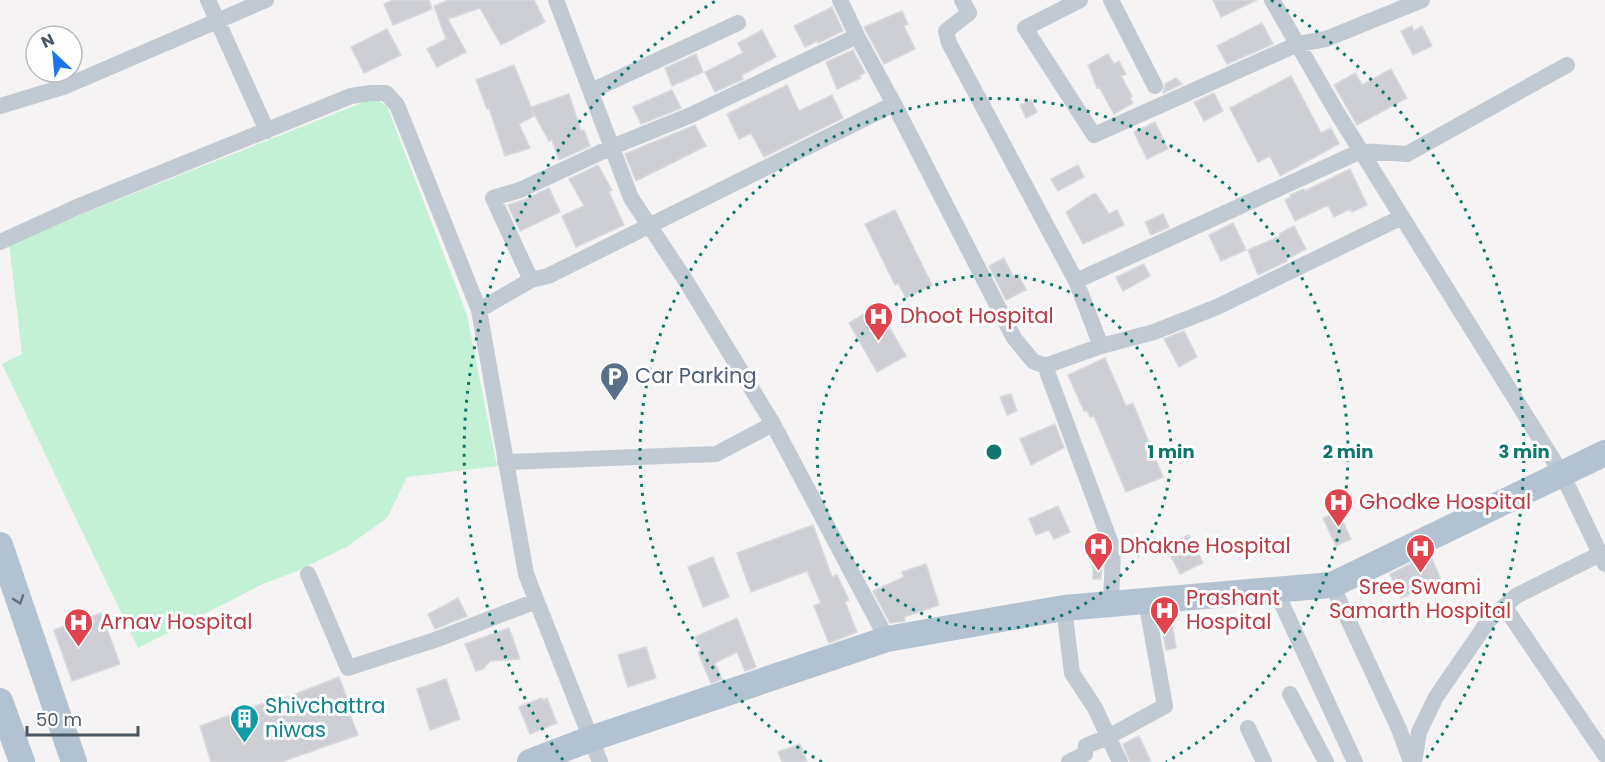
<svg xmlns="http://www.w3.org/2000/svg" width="1605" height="762" font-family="Poppins,sans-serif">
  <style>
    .garden { fill: #c3f1d5 }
    .building { fill: #cdcfd5; stroke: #d7d9de; stroke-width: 1.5 }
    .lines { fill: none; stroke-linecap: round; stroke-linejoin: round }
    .street { stroke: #c1cad2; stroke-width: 16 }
    .primary { stroke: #b3c2d1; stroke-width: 26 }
    .oneway { stroke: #64717d }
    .ring { fill: none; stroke: #0f766e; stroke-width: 3; stroke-dasharray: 3 6 }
    .labels { text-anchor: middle; stroke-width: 6; stroke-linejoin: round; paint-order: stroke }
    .health-label { font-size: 21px; fill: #be3a42; stroke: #fff; text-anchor: start }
    .service-label { font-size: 21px; fill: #4e5e75; stroke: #fff; text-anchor: start }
    .culture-label { font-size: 21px; fill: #0d838f; stroke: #fff; text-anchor: start }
    .centre { fill: #0f766e; stroke: #fff; stroke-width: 3 }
    .ring-label { font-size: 18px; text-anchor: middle; font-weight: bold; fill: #0f766e; stroke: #fff; stroke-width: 6; stroke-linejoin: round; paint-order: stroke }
  </style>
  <rect width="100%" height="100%" fill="#f5f3f3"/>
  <path class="garden" d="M374,98L387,106L467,315L497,466L407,477L387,518L348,546L297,571L263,584L138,648L2,364L22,354L9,243Z"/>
  <path class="building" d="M393,0H429L432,9L393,25L384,4Z
    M449,0H534L545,22L501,45L480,8L448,19L466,52L437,67L427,49L446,39L434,6Z
    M1213,0H1257L1221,17Z
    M832,7L843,31L818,43L817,41L805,47L794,26Z
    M902,11L908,24L904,26L915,49L884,64L864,27Z
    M1262,23L1273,44L1227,64L1217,46Z
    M1412,26L1414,31L1422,26L1432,46L1413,55L1401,31Z
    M387,29L401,55L364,73L351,47Z
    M762,30L776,57L742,75L743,79L715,92L705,72L743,53L738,43Z
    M853,50L865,73L859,76L861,78L837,89L826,62Z
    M696,54L703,72L672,86L665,68Z
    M1108,54L1114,64L1119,61L1126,74L1121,76L1132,96L1130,99L1133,103L1114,114L1099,87L1097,88L1088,65Z
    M514,65L531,107L569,94L581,131L584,130L590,146L559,160L552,140L549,141L532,110L534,116L519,124L530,148L505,156L489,108L487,109L476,80Z
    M1391,69L1407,98L1357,125L1334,85L1355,73L1362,85Z
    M1291,76L1321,133L1331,128L1339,144L1280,176L1270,156L1258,162L1230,108Z
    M1176,78L1182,84L1163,93L1165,84Z
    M787,85L799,111L832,95L843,118L764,157L751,133L739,139L727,114Z
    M672,90L681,108L641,124L633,107Z
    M1214,93L1223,111L1204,121L1194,102Z
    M1031,100L1037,112L1026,118L1020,105Z
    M1155,122L1168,149L1147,159L1134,132Z
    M695,125L706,146L636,181L625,154Z
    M598,165L612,190L609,192L624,225L576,247L562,216L584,206L569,179Z
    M1078,165L1084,177L1058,191L1051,179Z
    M1350,169L1367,205L1352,212L1350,209L1334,217L1328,205L1295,221L1285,200L1291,197L1290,195L1304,189L1305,191Z
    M549,188L560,212L520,231L508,205L524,200Z
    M1093,194H1096L1109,214L1117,210L1124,225L1083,244L1066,212Z
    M895,210L932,285L906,298L898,283L895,285L865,224Z
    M1163,214L1169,227L1151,235L1145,222Z
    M1233,223L1246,250L1221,261L1209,235Z
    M1294,226L1306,249L1287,259V261L1258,275L1248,250L1280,236L1279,234Z
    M1004,258L1013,276L1018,274L1026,290L1006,300L989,266Z
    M1144,264L1150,276L1123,291L1116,277Z
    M877,306L906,356L877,372L849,323Z
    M1184,331L1197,357L1179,367L1164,339Z
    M1105,358L1126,406L1133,403L1163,477L1126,492L1094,416L1090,417L1087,411H1084L1068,375Z
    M1011,394L1017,411L1007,415L1000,397Z
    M1055,424L1064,448L1031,465L1020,439Z
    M1058,506L1070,532L1054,539L1049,530L1036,535L1029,519Z
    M1338,511L1351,539L1336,546L1323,518Z
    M813,525L832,577L837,575L849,600L845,602L857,632L829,643L814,606L821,603L807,571L751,592L737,553Z
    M1189,535L1203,563L1180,574L1166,546Z
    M1430,554L1441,580L1401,598L1390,574Z
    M713,557L729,597L703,607L688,567Z
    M1093,561H1102L1101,579H1093Z
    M926,564L939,605L904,617L905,621L890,623L873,591L904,577L902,572Z
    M458,598L467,616L435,629L428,614Z
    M101,613L120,664L72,681L54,630Z
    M1171,617L1176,648L1166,650L1160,618Z
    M737,618L756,667L745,671L737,652L715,663L722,679L711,683L698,653L701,650L695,637Z
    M509,628L520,659L490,661L483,669L476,671L465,644Z
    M646,647L656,678L628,687L618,655Z
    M339,677L348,701L345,702L358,735L281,762H211L200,726L269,701L270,704Z
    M446,679L460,719L430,730L417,689Z
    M542,698L543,700L547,698L557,723L530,734L519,707Z
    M1139,736L1151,762H1130L1123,744Z
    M800,744L807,762H782L778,752Z"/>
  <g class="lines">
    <path class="street" d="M208,0L267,131
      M556,0L631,198L686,281L773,424L887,639
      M840,0L857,36L894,104L1014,338L1033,361L1045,366L1101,346L1154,332L1217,307L1402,217
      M962,0L969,13L946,31L949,43L1076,281L1101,346
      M1080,0L1025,28L1094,135L1298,44L1326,39L1422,0
      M1111,0L1155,86
      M1272,0L1336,111L1562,474L1605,564
      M591,91L738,23
      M0,106L66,86L266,0
      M0,242L77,207L351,96L371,93H386L397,105L479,310L526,574L600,762
      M531,280L493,198L520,190L612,147L691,115L857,36
      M1076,281L1361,151L1407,154L1567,65
      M479,310L531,280L548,276L894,104
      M1045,366L1113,549L1111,604
      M505,462L716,454L773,424
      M308,574L348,668L435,640L536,601
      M1332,585L1399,729L1411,762
      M1275,589L1355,762
      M1504,606L1605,755
      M1064,608L1072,673L1095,708L1120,762
      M1290,694L1326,762
      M1248,728L1264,762
      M1069,762L1085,754L1086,746L1108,737L1165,706L1146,601
      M1414,762L1419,732L1436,697L1489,620L1516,596L1600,554"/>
    <path class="primary" d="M0,545L74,762
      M0,701L22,762
      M530,762L590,739L887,639L1064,608L1332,585L1605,453"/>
  </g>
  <defs><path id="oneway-chevron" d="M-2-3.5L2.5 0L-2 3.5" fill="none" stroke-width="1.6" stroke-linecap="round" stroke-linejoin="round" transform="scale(1.5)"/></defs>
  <use class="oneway" href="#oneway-chevron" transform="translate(19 600) rotate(71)"/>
  <g class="ring">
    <circle cx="994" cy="452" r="177"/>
    <path d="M822 762A354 354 0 1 1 1166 762"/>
    <path d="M563 760A530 530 0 0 1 717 0M1271 0A530 530 0 0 1 1425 760"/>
  </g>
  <defs>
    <symbol id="hospital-pin" viewBox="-11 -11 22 30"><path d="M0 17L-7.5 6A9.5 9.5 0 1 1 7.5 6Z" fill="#e0444e" stroke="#fff"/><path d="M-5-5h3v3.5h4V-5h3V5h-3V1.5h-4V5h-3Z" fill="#fff"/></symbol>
    <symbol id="parking-pin" viewBox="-11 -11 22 30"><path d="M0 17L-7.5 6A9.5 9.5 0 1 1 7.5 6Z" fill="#5c6f8a" stroke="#fff"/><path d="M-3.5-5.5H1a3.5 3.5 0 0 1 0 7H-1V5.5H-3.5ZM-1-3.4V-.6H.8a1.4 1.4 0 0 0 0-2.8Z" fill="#fff"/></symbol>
    <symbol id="building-pin" viewBox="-11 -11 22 30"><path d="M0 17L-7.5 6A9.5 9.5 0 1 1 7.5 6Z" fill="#0f9aa8" stroke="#fff"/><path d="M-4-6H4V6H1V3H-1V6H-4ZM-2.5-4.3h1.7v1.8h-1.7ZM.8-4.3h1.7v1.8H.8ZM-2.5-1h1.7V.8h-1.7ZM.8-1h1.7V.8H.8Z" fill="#fff"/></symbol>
  </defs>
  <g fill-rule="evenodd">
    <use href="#hospital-pin" x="862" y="300" width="33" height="45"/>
    <use href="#parking-pin" x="598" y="360" width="33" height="45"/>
    <use href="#hospital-pin" x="1322" y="486" width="33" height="45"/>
    <use href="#hospital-pin" x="1082" y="530" width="33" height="45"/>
    <use href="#hospital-pin" x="1404" y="532" width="33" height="45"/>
    <use href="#hospital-pin" x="1148" y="594" width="33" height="45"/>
    <use href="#hospital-pin" x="62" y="606" width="33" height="45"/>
    <use href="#building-pin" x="228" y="702" width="33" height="45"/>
  </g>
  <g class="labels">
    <g class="health-label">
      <text x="900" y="323">Dhoot Hospital</text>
      <text x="1359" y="509">Ghodke Hospital</text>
      <text x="1120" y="553">Dhakne Hospital</text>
      <text x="1420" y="594" text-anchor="middle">Sree Swami<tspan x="1420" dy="24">Samarth Hospital</tspan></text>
      <text x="1186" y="605">Prashant<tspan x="1186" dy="24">Hospital</tspan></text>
      <text x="100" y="629">Arnav Hospital</text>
    </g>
    <g class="service-label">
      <text x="635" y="383">Car Parking</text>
    </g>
    <g class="culture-label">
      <text x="265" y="713">Shivchattra<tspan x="265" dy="24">niwas</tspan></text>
    </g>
  </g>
  <circle cx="994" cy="452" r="9" class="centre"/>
  <g class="ring-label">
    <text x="1171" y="458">1 min</text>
    <text x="1348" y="458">2 min</text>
    <text x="1524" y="458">3 min</text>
  </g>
  <g transform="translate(54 54) rotate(334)"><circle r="28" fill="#ffffff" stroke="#b7bbc0" stroke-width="1.5"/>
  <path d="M0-4.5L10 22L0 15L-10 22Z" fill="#1a73e8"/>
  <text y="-9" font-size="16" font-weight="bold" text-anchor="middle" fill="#4a5661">N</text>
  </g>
  <path d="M27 726v9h111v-9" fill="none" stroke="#4a5661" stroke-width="3"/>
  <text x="36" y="726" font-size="18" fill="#4a5661" stroke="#ffffff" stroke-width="4.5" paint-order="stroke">50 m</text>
</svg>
